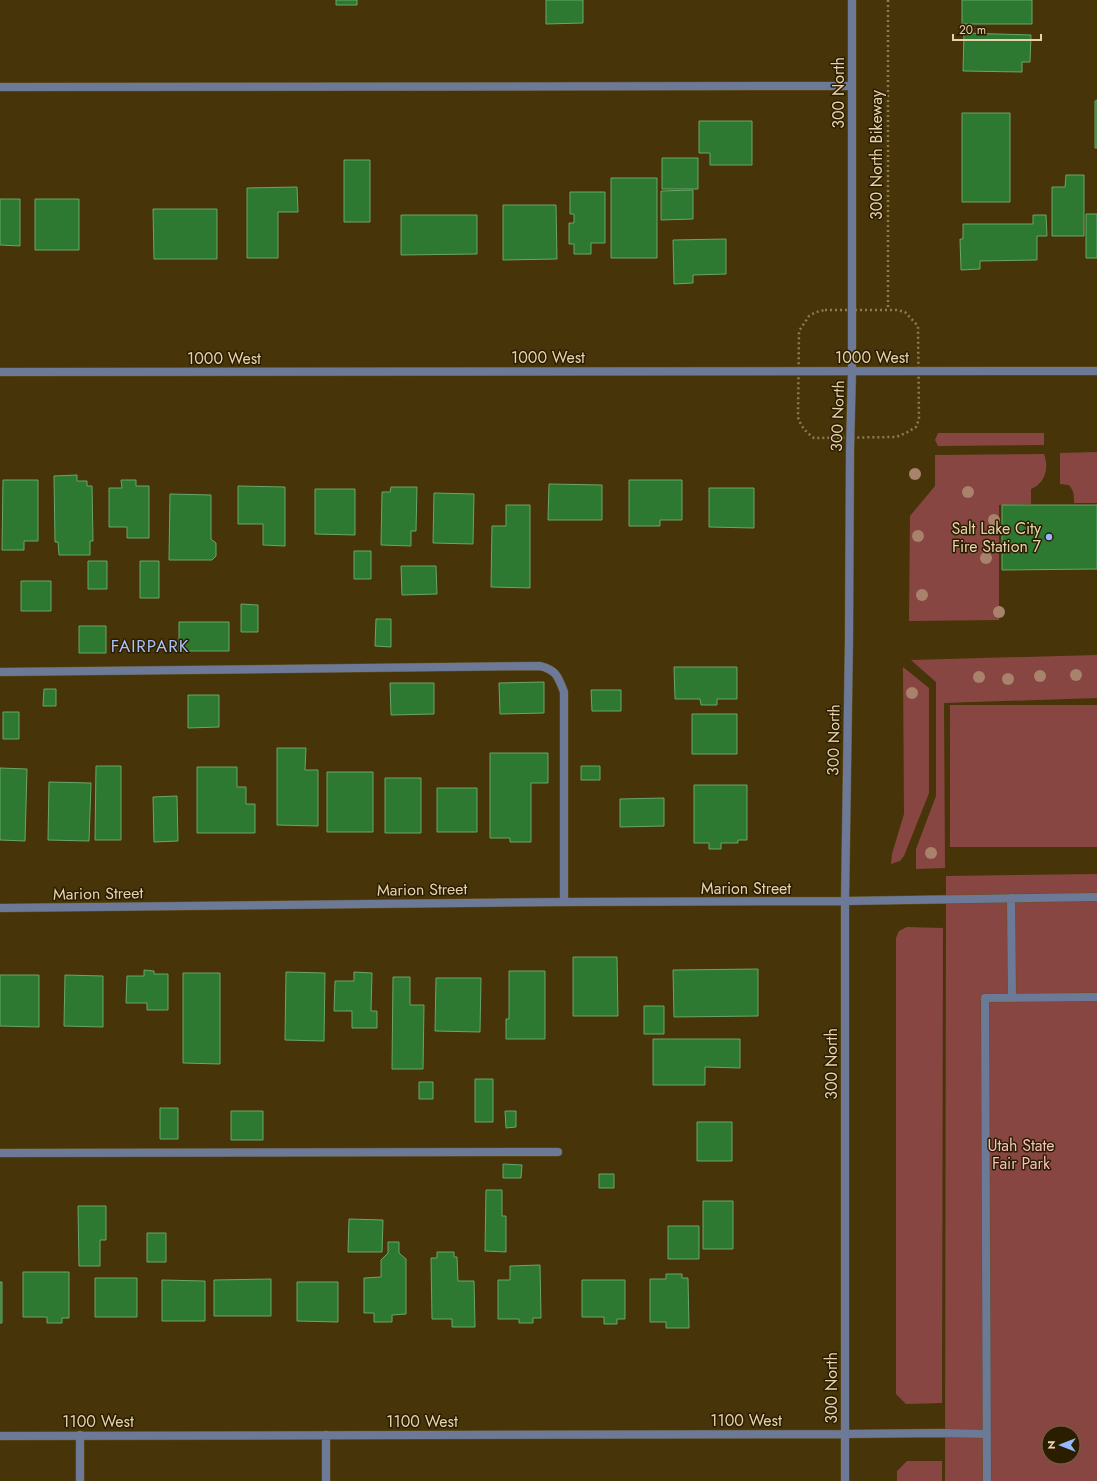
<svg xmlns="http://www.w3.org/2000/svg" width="1097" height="1481" font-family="Jost,sans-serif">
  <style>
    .green { fill: #884642; fill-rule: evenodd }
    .building { fill: #2d7931; stroke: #6aa56a }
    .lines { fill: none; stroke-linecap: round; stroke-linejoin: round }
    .service-casing { stroke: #645127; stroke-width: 9 }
    .minor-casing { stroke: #645127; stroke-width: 9 }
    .tertiary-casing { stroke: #645127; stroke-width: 9 }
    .path { stroke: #8e7b52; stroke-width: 2.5; stroke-dasharray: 2 3; stroke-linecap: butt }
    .service { stroke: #6c7a97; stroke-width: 8 }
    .minor { stroke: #6c7a97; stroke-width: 8 }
    .tertiary { stroke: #6c7a97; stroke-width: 8 }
    .tree { fill: #a8826b }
    .poi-dot { fill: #95b7fd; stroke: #2b1d00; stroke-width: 1.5 }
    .labels { text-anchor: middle; stroke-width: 3; stroke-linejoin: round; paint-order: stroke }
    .street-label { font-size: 16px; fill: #e6d3ae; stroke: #2b1d00 }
    .poi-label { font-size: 16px; fill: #e6d3ae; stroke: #2b1d00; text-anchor: end }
    .park-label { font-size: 16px; fill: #f8c1bc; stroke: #2b1d00 }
    .neighbourhood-label { font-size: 17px; letter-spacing: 1px; fill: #a9c3f8; stroke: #2b1d00 }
  </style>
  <rect width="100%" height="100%" fill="#473509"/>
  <path class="green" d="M938,433H1044V445L938,446L935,440Z
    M1097,452V503H1074C1074,495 1074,491 1069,485L1060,484V453Z
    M1044,454C1049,467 1046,483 1031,489V504L999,505V620L909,621L910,516L935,486V455Z
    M1097,655V698L944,703L945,868L916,869V849L936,796V682L911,660Z
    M903,667L929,688V793L904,856L900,861L891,864L892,854L904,814Z
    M950,705H1097V847H950Z
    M1097,874V1481H945L946,876ZM1049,1433H1073V1457H1049Z
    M907,927L943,928L942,1403L906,1404L896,1394V938L899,931Z
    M907,1461H942V1481H897V1471Z"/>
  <path class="building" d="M336,0H357V5H336Z
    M546,0H583V23L546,24Z
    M962,0H1032V24H962Z
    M964,33L1031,35L1030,62H1022V72L963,71Z
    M1097,100V148H1095V101Z
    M962,113H1010V202H962Z
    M699,121H752V165H710V153H699Z
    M662,158H698V189H662Z
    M344,160H370V222H344Z
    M1066,175H1084V236H1052V187H1065Z
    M611,178H657V258H611Z
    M297,187L298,212H278V258H247V188Z
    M693,190V219L661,220V191Z
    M570,192H605V243H591V254H574V244H569V223H574V214H570Z
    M0,199H20V246L0,245Z
    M35,199H79V250H35Z
    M503,205H556L557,259L503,260Z
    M153,209H217V259H154Z
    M1086,214H1097V258H1086Z
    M401,215H477V254L401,255Z
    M1033,215H1046L1047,236H1037V260L980,261V269L961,270L960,239H963V224H1033Z
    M726,239V274L693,275V283L674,284L673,240Z
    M77,475V481H87V486H92L93,541H90V555H59L58,542H55L54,476Z
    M3,480H38V541H24V550H2Z
    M121,480H136V486H149V538H127V527H109V488H122Z
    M629,480H682V520H660V526H629Z
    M549,484L602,485V520H548Z
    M238,486L285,487V546L263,545V524H238Z
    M391,487H417L416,531H411V546L381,545L382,492H390Z
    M709,488H754V528L709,527Z
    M315,489H355V535L315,534Z
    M434,493L474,494L473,544L433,543Z
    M170,494L211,495V539L216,543V556L212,560H169Z
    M506,505H530V588L491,587L492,526H506Z
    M1002,505H1097V569L1002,570Z
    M354,551H371V579H354Z
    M88,561H107V589H88Z
    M140,561H159V598H140Z
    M401,566H436L437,594L402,595Z
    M21,581H51V611H21Z
    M241,604L258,605V632H241Z
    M376,619H391V647L375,646Z
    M179,622H229V651H179Z
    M79,626H106V653H79Z
    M674,667H737V699H717V705H701L700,699H675Z
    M544,682V713L500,714L499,683Z
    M390,683H434V714L391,715Z
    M44,689H56V706H43Z
    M591,690H621V711H592Z
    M188,695H219V727L188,728Z
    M3,712H19V739H3Z
    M692,714H737V754H692Z
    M277,748H306L305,770H318V826L277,825Z
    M490,753H548V783H531V842H510V838H490Z
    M96,766H121V840H95Z
    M581,766H600V780H581Z
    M197,767H237V787H246V804H255V833H197Z
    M0,768L27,769L25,841L0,840Z
    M327,772H373V832H327Z
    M385,778H421V833H385Z
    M49,782L91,783L89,841L48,840Z
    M694,785H747V840H738V843H721V849H709V843H694Z
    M437,788H477V832H437Z
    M177,796L178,841L154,842L153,797Z
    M664,798V826L620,827V799Z
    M573,957H617L618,1016H573Z
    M758,969V1016L674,1017L673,970Z
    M144,970L154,971V974H168V1010H147V1003H126L127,976H144Z
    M509,971H545V1039H506V1019H509Z
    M286,972L325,973L324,1041L285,1040Z
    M354,972L372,973L371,1011H377V1028H352V1011H334L335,981H354Z
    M183,973H220V1064L183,1063Z
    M0,975H39V1027L0,1026Z
    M65,975L103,976V1027L64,1026Z
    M393,977H410V1005H424L423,1069H392Z
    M436,978H481L480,1032L435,1031Z
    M644,1006H664V1034H644Z
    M653,1039H740V1068L705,1067V1085H653Z
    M475,1079H493V1122H475Z
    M419,1082H433V1099H419Z
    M160,1108H178V1139H160Z
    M231,1111H263V1140H231Z
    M505,1111H516V1127L506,1128Z
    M697,1122H732V1161H697Z
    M503,1164L522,1165L521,1178H503Z
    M599,1174H614V1188H599Z
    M486,1190H502V1216H506V1252L485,1251Z
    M703,1201H733V1249H703Z
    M78,1206H106V1240H100V1266H79Z
    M349,1219L383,1220L382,1252H348Z
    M668,1226H699V1259H668Z
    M147,1233H166V1262H147Z
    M388,1242H399V1253L406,1259V1314L392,1315V1322H374V1313H364V1278L381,1277V1260L388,1253Z
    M437,1252H454V1257H457L458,1281H474L475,1327H452V1319H432L431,1258H437Z
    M540,1265L541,1318H533V1323H519V1319H498V1280H510V1266Z
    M23,1272H69V1318H62V1323H47V1317H23Z
    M666,1274H682V1278H688L689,1328H666V1322H650V1279H666Z
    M95,1278H137V1317H95Z
    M271,1279V1316H214V1280Z
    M162,1280L205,1281V1321H162Z
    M582,1280H625V1319H617V1324H604V1317H582Z
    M0,1282H2V1323H0Z
    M297,1282H338V1322L297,1321Z"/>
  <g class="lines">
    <defs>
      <path id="service" d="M0,87L852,86
        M0,672L540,666C556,670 558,676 564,692V902
        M1011,898L1012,998
        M845,901L1097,897
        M0,1153L558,1152
        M845,1434L942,1433L987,1434
        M80,1435V1481
        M987,1481L985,998L1097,997"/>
      <path id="minor" d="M0,908L564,902L845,901
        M326,1435V1481
        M0,1436L845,1434
        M845,1481V901L849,639L850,450L852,371"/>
      <path id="tertiary" d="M852,0V371
        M0,372L1097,371"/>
    </defs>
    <use href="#service" class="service-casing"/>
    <use href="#minor" class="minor-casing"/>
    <use href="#tertiary" class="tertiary-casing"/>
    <path class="path" d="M888,0V310
      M825,310H897L905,312L918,326L919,419L916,427L906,433L896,437L814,438C806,432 801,427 798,417L799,331L809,316L816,312Z"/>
    <use href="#service" class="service"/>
    <use href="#minor" class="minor"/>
    <use href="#tertiary" class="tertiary"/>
  </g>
  <g class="tree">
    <circle cx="915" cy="474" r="6"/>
    <circle cx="968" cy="492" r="6"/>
    <circle cx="994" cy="520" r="6"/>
    <circle cx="918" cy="536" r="6"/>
    <circle cx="986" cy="558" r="6"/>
    <circle cx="922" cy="595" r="6"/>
    <circle cx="999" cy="612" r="6"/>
    <circle cx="1076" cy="675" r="6"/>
    <circle cx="1040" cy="676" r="6"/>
    <circle cx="979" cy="677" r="6"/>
    <circle cx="1008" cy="679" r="6"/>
    <circle cx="912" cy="693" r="6"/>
    <circle cx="931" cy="853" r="6"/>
  </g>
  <circle class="poi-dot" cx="1049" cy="537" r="4"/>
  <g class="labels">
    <g class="street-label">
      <text transform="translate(838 93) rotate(-90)" y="6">300 North</text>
      <text transform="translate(876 155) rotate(-90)" y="6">300 North Bikeway</text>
      <text x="548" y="363">1000 West</text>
      <text x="872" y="363">1000 West</text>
      <text x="224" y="364">1000 West</text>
      <text transform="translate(837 416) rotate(-88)" y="6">300 North</text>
      <text transform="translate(833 740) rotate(-89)" y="6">300 North</text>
      <text x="746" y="894">Marion Street</text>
      <text transform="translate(422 889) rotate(-1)" y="6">Marion Street</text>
      <text transform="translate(98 893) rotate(-1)" y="6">Marion Street</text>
      <text transform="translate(831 1064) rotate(-90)" y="6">300 North</text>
      <text transform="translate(831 1388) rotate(-90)" y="6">300 North</text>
      <text x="746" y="1426">1100 West</text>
      <text x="98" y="1427">1100 West</text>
      <text x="422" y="1427">1100 West</text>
    </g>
    <g class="poi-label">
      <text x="1041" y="534">Salt Lake City<tspan x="1041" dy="18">Fire Station 7</tspan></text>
    </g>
    <g class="park-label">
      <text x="1021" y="1151">Utah State<tspan x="1021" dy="18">Fair Park</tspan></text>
    </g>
    <g class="neighbourhood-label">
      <text x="150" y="652">FAIRPARK</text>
    </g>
  </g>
  <g transform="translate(1061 1445) rotate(270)"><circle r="19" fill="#2b1d00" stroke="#766646"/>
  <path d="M0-3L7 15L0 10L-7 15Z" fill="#95b7fd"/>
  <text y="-6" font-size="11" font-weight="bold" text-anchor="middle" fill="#e6d3ae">N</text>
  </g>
  <path d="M953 34v6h88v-6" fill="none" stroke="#e6d3ae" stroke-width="2"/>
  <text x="959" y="34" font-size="12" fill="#e6d3ae" stroke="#2b1d00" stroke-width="3" paint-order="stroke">20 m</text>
</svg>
